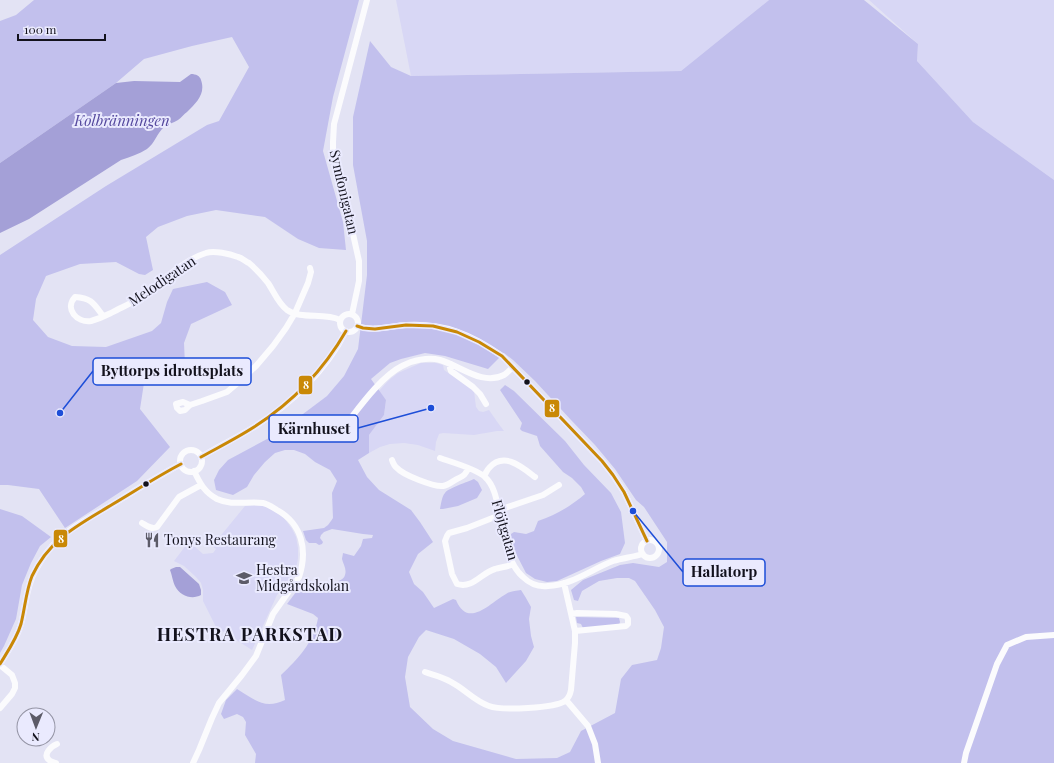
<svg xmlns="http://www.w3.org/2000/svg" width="1054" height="763" font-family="'Playfair Display',serif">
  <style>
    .built { fill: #d8d7f5 }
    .green { fill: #c2c0ed; fill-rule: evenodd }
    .water { fill: #a4a0d7 }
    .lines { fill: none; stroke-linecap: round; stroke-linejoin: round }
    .minor { stroke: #fbfbfd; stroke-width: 6 }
    .bus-1-casing { stroke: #eaeafe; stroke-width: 6 }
    .bus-1 { stroke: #c98806; stroke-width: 3 }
    .bus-dot { fill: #13121d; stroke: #eaeafe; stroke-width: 1.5 }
    .labels { text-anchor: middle; stroke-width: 4; stroke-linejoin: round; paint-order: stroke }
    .street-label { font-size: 14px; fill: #13121d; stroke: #eaeafe }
    .poi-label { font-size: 14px; fill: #13121d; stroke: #eaeafe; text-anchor: start }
    .water-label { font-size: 15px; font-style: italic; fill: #54489e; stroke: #eaeafe }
    .district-label { font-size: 18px; font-weight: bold; letter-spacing: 1px; fill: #13121d; stroke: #eaeafe }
    .leader { fill: none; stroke: #1d4ed8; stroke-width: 1.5 }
    .callout-dot { fill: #1d4ed8; stroke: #eaeafe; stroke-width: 1.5 }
    .callout { fill: #eaeafe; stroke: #1d4ed8; stroke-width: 1.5 }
    .callout-label { font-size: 15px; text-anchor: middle; font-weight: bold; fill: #13121d }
    .line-badge { stroke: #eaeafe; stroke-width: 1.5 }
    .badge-label { font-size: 11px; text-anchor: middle; font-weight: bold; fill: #fff }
  </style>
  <rect width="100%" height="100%" fill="#e3e3f4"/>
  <path class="built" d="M396,0H769L681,71L411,76Z
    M869,0H1054V180L973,122L917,61L918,44Z
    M421,363H436L443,365L444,370L474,391L476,407L479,411L483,412L489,410L498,423L504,431H497L474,435L443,433L439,434L436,442L435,451L418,445L404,443L390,444L380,447L369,453V435L384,415L386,400L379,391L388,381L398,373Z
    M255,505L264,506L272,510L282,516L287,522L292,529L296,537L298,548V558L297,564L294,572L290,580L277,595L252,650L216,627L203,601V590L201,583L196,577L184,566L174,561L187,544L191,547H195L203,554L213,553L216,549L211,545L216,538L218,539L245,506Z"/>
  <path class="green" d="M34,0H359L333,97L323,151L343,222L346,250L319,248L298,239L265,217L216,210L187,216L158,227L146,237L153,270L145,275L139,274L116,262L80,264L46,276L36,299L33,320L48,337L72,346L106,347L152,331L161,323L167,302L173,289L207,282L225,292L232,305L191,324L184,343L185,365L144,383L140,409L170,447L137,481L65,528L39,489L8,485H0V255L106,186L207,125L219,121L249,67L232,37L192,46L144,59L116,83L0,163V21L16,15Z
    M769,0H864L918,44L917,61L973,122L1054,180V763H255L256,754L245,735L246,722L243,717L237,714L224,719L221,714L226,700L237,689C254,699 264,710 285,700L281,675C298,659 314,642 318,618L313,614L287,604L305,580C313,581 342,587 345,575C347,569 343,564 342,559C342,558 343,554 343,553L354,556L361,546L363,539L372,538L373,535L363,534L332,529L324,532L321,535L320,538L323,542L322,544L319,545L316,543H309L306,540L303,531L324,528L328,525L331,521L333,518L332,493L337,481L330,470L315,462L305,454L294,450H285L275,453L265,462L254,475L247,487L233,495L216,490L214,480L219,470L228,460L282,431L299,417L327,396L344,376L358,349L367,275V241L353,165V117L370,41L391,67L411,76L681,71ZM425,353L445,356L488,369L504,353L513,360L535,381L571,420L595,445L615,469L636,500L644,507L667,542V562L659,567L633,563L620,565L583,580L571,590L574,600L578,601L582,591L599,581L617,578H629L635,581L655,610L664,627L661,648L657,660L632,665L621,679L615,713L581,731L570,752L557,758L516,759L453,741L433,729L410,707L405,677L408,657L419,637L426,630L454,639L480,654L496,667L506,683L526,661L534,647L531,636L529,619L531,607L526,598L521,590C516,591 510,591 506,594C490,603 468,629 456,600L453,599L434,608L423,592L414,584L409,572L418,554L433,542L420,522L411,510L379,490L367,477L358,460L369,453V435L384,415L386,400L371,379L390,363L401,359Z
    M505,385L514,391L565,441L584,465L611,493L621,512L625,543L620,554L601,561L557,581L547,582L535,579L526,573L512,546L511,534L514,532L526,534L534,531L538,521C556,515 571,506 585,494L581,487L572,478L563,472L540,446L537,436L522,431L520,429L522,423L500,390Z
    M474,479L478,482L482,490L477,498L458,506L443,509H440C441,504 442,496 445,493C448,488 468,482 474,479Z
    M0,509L22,516L51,537L40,546L31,563L22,585L16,619L4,646L0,653Z
    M576,617L619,618L620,622L619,625L583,628L581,624L577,623Z"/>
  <path class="water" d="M191,74C196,74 200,76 201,80C206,94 196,103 187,112C184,114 181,118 178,120C173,123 168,124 164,127C157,133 155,143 147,149C139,154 130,157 121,160L29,219L0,233V163L116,83L134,81L180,82Z
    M176,567H180L199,584L201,590V595C192,600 180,596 175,586C173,582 172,575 170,570L171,569Z"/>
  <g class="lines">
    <path class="minor" d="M340 323a9 9 0 1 1 18 0a9 9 0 1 1-18 0Z
      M352,314L359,281V261L353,234L333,156V142L334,124L337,113L367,0
      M103,316C94,304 92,298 75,297C64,309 77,323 91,321C98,319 105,316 111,313C120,308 130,304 138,299C158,285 183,260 206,253C214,250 230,254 238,257C242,258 245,261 249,263C256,269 262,275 268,283C274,292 278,303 287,310C301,320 324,312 340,320
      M357,326C374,332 389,326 406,325C444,323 471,334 502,356L602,461L613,475L624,492L647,541
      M451,364L450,368L451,371L473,387L480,394L486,404
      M190,405L183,402L176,404L177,408L180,411L185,410L190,405L202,401L227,392L240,381L256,366L273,346L286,328L295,313L308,283L311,272L310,268
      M347,423C361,405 382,376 402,366C413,360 428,357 440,360C461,366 482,386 504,375C507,373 510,370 513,367
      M180 461a11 11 0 1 1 22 0a11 11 0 1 1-22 0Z
      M201,457C218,447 236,438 254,427C291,404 326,371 346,331
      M440,458C451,462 477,469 485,477C495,486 497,502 500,516C504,536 507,563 523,577C530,584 539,587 548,586C572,585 592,569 613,561C623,558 633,557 643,554
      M392,460C393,463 394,466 397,468C403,475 434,487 443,486C448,485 453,481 457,479C463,476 466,475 468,468
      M484,476C486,473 487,470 489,468C504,451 522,467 535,477
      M499,510L543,495L559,485
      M500,515L467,528L449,533L447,536L445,541L446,546L452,574L457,584C473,589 481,573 495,569C501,567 507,567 513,564
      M142,523C147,526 152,530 157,527L179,497L201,485
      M641 549a9 9 0 1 1 18 0a9 9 0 1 1-18 0Z
      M572,614L577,613L616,614L626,616L628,619V624L626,626L575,631
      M0,664C8,651 17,639 21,624C26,606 26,587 35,571C41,560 49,548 59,539C74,526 92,516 110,506C133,492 156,477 181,464
      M0,665L12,675L15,683V688L12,694L0,708
      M425,672C433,675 443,677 451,682C465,689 474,701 489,706C502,711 555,708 565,701C569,698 570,695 571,690L575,643V631L564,583
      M566,700L588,726L595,744L598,763
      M56,763C53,762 51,762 49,760C42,754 52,746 57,744
      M193,763L199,750L212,718L219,703L242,675L256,656L273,614L299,577C308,550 302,524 277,510C272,507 268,504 263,503C247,501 232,506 217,499C204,492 200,483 194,471
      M964,763L966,753L997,664L1007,645L1026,637L1054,635"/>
    <defs>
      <path id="bus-1" d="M357,326L363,328L375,329L406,325L433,326L457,332L479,342L502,356L602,461L613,475L624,492L647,541
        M201,457C219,447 237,438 254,427C293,402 323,371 346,331
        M0,664C8,651 17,638 21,624C25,608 26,591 32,576C50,538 79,525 113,504C135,491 158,476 181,464"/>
    </defs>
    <use href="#bus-1" class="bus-1-casing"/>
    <use href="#bus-1" class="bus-1"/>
  </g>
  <defs>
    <symbol id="restaurant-bare" viewBox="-9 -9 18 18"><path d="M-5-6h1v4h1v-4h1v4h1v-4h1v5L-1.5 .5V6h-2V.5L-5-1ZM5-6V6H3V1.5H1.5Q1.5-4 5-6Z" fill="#5c5b68" stroke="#eaeafe" stroke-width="2.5" paint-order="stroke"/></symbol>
    <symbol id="school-bare" viewBox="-9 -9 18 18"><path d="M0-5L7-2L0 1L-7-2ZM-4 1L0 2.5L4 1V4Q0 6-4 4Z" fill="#5c5b68" stroke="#eaeafe" stroke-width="2.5" paint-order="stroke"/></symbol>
  </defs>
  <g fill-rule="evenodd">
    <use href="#restaurant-bare" x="141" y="529" width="22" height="22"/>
    <use href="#school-bare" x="233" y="567" width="22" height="22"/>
  </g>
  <g class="bus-dot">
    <circle cx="527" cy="382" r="3.5"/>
    <circle cx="146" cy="484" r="3.5"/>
  </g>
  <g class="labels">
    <g class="street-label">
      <text transform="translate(344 192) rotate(77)" y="5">Symfonigatan</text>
      <text transform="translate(162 281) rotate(-34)" y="5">Melodigatan</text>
      <text transform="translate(505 530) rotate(74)" y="5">Flöjtgatan</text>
    </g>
    <g class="poi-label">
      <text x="164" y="545">Tonys Restaurang</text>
      <text x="256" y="575">Hestra<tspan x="256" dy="16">Midgårdskolan</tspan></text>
    </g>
    <g class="water-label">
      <text x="122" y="126">Kolbränningen</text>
    </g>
    <g class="district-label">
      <text x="250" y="641">HESTRA PARKSTAD</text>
    </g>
  </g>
  <path class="leader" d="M60 413L93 371M431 408L358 428M633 511L683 572"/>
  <g class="callout-dot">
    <circle cx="60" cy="413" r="4"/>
    <circle cx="431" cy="408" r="4"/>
    <circle cx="633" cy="511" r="4"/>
  </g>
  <g class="callout">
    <rect x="93" y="358" width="158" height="27" rx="4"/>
    <rect x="269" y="415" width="89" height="27" rx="4"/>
    <rect x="683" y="559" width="82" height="27" rx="4"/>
  </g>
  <g class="callout-label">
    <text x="172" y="376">Byttorps idrottsplats</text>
    <text x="314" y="434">Kärnhuset</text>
    <text x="724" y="577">Hallatorp</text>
  </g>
  <g class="line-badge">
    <rect x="298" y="375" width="15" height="20" rx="4" fill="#c98806"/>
    <rect x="544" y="399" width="16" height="19" rx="4" fill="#c98806"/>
    <rect x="53" y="529" width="15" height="19" rx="4" fill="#c98806"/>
  </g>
  <g class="badge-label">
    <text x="306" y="389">8</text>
    <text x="552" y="412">8</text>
    <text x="61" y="543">8</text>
  </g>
  <g transform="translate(36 727) rotate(181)"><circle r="19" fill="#eaeafe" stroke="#9494a4"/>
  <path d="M0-3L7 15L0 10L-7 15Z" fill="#5c5b68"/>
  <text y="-6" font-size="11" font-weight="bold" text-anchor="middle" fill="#13121d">N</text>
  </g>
  <path d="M18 34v6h87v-6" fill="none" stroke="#13121d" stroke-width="2"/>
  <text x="24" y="34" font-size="12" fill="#13121d" stroke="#eaeafe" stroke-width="3" paint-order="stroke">100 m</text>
</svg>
